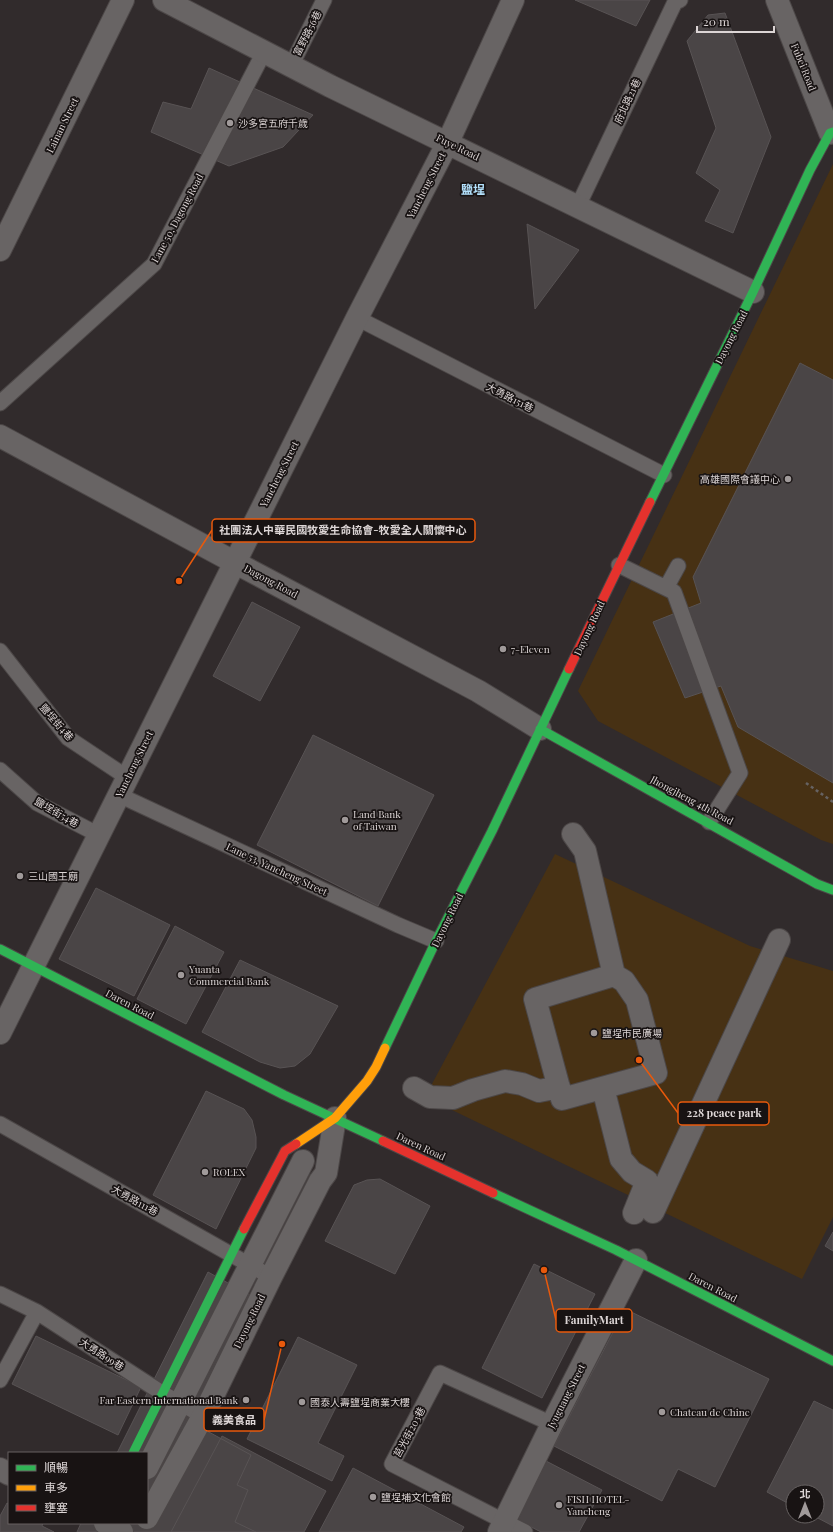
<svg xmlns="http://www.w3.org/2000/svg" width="833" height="1532" font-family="'Playfair Display','Noto Sans TC',serif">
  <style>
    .green { fill: #473114 }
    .building { fill: #4a4546; stroke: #585354 }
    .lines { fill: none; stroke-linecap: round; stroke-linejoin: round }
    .lane-casing { stroke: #4c4747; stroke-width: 17 }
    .street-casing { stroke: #4c4747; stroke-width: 24 }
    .fast-casing { stroke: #4c4747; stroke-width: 11 }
    .slow-casing { stroke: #4c4747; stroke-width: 11 }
    .jam-casing { stroke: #4c4747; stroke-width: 11 }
    .path { stroke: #666262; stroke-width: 2.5; stroke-dasharray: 3 3; stroke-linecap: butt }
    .lane { stroke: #686464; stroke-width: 15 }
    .street { stroke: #686464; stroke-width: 22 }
    .fast { stroke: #30b455; stroke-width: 9 }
    .slow { stroke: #ff9f0a; stroke-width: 9 }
    .jam { stroke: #e5322d; stroke-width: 9 }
    .poi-dot { fill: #a09a9a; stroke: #181313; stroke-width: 1.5 }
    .labels { text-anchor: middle; stroke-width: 3.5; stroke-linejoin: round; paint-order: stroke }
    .street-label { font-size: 10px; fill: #dcd5d5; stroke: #181313 }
    .poi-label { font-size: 10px; fill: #dcd5d5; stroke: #181313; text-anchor: start }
    .quarter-label { font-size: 12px; font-weight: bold; fill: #b2e0fb; stroke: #181313 }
    .leader { fill: none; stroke: #e8590c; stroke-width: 1.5 }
    .callout-dot { fill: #e8590c; stroke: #181313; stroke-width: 1.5 }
    .callout { fill: #181313; stroke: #e8590c; stroke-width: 1.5 }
    .callout-label { font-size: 11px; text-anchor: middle; font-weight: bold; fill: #dcd5d5 }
  </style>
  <rect width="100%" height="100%" fill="#312b2c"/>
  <path class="green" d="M833,164V844L821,840L598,721L578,691Z
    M555,854L750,946L833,971V1217L802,1279L425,1097Z"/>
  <path class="building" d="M575,0H650L636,26Z
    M725,13L771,137L733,233L705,221L720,190L696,173L716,128L687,41L708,15Z
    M209,68L313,115L283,147L229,166L151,132L163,102L191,109Z
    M527,224L579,250L535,309Z
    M800,363L833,380V783L738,727L721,686L685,698L653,622L701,603L693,577Z
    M252,602L300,627L260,701L213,676Z
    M313,735L434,795L378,906L257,845Z
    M96,888L170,925L134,996L59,959Z
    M175,926L224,952L186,1024L137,999Z
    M240,960L338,1006L310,1054L295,1066L280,1068L260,1062L202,1032Z
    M206,1091L244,1109L252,1120L256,1137V1148L216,1229L153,1195Z
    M380,1179L430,1206L395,1274L325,1241L354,1185L367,1180Z
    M833,1232V1251L825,1246Z
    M534,1264L595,1294L542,1398L482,1368Z
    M208,1272L268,1305L207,1431L251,1455L237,1485L248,1490L235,1522L256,1532H77L81,1523H147V1453H117Z
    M625,1309L769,1379L715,1487L678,1469L662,1501L554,1446Z
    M36,1336L141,1387L118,1435L12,1384Z
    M298,1337L357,1365L318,1443L344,1456L332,1481L247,1439Z
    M814,1401L833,1410V1526L814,1516H817V1492H793V1506L767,1492Z
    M222,1436L326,1491L304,1532H171Z
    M546,1461L602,1490L579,1532H541L516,1519Z
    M353,1468L464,1527L461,1532H319Z
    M7,1503L9,1504V1523H43L42,1526L54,1532H0V1516Z"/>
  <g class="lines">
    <defs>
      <path id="lane" d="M291,66L324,0
        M578,206L675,2L680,0
        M357,318L664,475
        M0,403L154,264L264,52
        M619,565L674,592L740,773L709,822
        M666,588L678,566
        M0,651L68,738L128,778
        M0,770L37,803L99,835
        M119,795L398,925L436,941
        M0,1124L271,1277
        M0,1294L37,1312L162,1393L203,1416
        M0,1380L37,1312
        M525,1532L392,1464L440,1373L552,1424"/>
      <path id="street" d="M164,0L330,86L753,292
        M777,0L830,133
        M0,250L123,0
        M0,436L234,562L478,691L540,729
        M573,834L585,851L614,975L535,999L562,1099L656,1073L637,1000L624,981L614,975
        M0,1033L357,318L448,142L513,0
        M414,1088L430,1097L453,1098L473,1090L505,1081L522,1084L539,1091L559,1087
        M603,1088L621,1159L632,1172L647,1181L634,1213
        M653,1212L779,940
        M147,1468L303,1161
        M0,1469L9,1474
        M147,1518L203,1416L271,1277L320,1181L326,1173L335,1118
        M105,1523L122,1532
        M499,1532L552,1424L636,1260"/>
      <path id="fast" d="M650,502L753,292L810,170L830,133L833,132
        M540,729L817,884L833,890
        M0,949L284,1095L383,1141
        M385,1048L436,941L492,831L569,669
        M493,1193L616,1250L833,1361
        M133,1453L244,1229"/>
      <path id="slow" d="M296,1144L335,1118L367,1081L376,1067L385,1048"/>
      <path id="jam" d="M569,669L650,502
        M383,1141L493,1193
        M244,1229L285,1151L296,1144"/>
    </defs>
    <use href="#lane" class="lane-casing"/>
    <use href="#street" class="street-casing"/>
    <use href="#fast" class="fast-casing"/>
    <use href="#slow" class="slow-casing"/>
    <use href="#jam" class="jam-casing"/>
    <path class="path" d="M806,783L833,802"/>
    <use href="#lane" class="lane"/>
    <use href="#street" class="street"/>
    <use href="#fast" class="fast"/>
    <use href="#slow" class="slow"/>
    <use href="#jam" class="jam"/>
  </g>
  <g class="poi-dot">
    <circle cx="230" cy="123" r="4"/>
    <circle cx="788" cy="479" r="4"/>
    <circle cx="503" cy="649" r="4"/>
    <circle cx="345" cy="820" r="4"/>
    <circle cx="20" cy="876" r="4"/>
    <circle cx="181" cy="975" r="4"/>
    <circle cx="594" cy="1033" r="4"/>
    <circle cx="205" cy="1172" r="4"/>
    <circle cx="246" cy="1400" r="4"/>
    <circle cx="302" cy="1402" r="4"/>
    <circle cx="662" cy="1412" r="4"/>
    <circle cx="373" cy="1497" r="4"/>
    <circle cx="559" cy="1505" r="4"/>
  </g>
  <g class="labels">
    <g class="street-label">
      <text transform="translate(307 33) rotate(-63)" y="4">富野路56巷</text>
      <text transform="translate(804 67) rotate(68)" y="4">Fubei Road</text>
      <text transform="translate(627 101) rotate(-65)" y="4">府北路21巷</text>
      <text transform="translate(62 125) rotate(-64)" y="4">Lainan Street</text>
      <text transform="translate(458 147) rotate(26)" y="4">Fuye Road</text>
      <text transform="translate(426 185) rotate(-63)" y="4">Yancheng Street</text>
      <text transform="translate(177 218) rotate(-62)" y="4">Lane 50, Dagong Road</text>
      <text transform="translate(731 337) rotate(-63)" y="4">Dayong Road</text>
      <text transform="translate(510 397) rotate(27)" y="4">大勇路151巷</text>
      <text transform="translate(279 474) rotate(-63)" y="4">Yancheng Street</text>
      <text transform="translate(271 581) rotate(28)" y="4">Dagong Road</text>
      <text transform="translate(589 628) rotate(-65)" y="4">Dayong Road</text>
      <text transform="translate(57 722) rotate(49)" y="4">鹽埕街4巷</text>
      <text transform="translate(134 764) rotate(-64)" y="4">Yancheng Street</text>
      <text transform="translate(692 800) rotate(28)" y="4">Jhongjheng 4th Road</text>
      <text transform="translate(57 812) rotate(30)" y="4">鹽埕街54巷</text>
      <text transform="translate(277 869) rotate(25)" y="4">Lane 53, Yancheng Street</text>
      <text transform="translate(447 920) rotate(-64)" y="4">Dayong Road</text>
      <text transform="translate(130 1004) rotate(27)" y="4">Daren Road</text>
      <text transform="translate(421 1146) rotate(25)" y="4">Daren Road</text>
      <text transform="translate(135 1200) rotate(29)" y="4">大勇路111巷</text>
      <text transform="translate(713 1287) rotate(27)" y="4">Daren Road</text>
      <text transform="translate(249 1321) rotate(-64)" y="4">Dayong Road</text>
      <text transform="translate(102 1354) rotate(33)" y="4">大勇路99巷</text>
      <text transform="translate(566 1396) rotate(-63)" y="4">Jyuguang Street</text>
      <text transform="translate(409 1432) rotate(-62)" y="4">莒光街203巷</text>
    </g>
    <g class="poi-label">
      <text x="238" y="127">沙多宮五府千歲</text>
      <text x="780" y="483" text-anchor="end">高雄國際會議中心</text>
      <text x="511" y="653">7-Eleven</text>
      <text x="353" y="818">Land Bank<tspan x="353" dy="12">of Taiwan</tspan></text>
      <text x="28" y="880">三山國王廟</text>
      <text x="189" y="973">Yuanta<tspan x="189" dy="12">Commercial Bank</tspan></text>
      <text x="602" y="1037">鹽埕市民廣場</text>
      <text x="213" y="1176">ROLEX</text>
      <text x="238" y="1404" text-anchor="end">Far Eastern International Bank</text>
      <text x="310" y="1406">國泰人壽鹽埕商業大樓</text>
      <text x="670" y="1416">Chateau de Chine</text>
      <text x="381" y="1501">鹽埕埔文化會館</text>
      <text x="567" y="1503">FISH HOTEL-<tspan x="567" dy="12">Yancheng</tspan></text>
    </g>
    <g class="quarter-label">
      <text x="473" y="194">鹽埕</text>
    </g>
  </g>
  <path class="leader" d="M179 581L212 530M639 1060L678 1113M544 1270L556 1320M282 1344L264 1420"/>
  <g class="callout-dot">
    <circle cx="179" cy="581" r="4"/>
    <circle cx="639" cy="1060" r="4"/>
    <circle cx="544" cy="1270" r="4"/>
    <circle cx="282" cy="1344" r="4"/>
  </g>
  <g class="callout">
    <rect x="212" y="519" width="263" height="23" rx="4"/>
    <rect x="678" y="1102" width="91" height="23" rx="4"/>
    <rect x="556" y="1309" width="76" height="23" rx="4"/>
    <rect x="204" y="1408" width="60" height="23" rx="4"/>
  </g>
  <g class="callout-label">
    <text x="343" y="534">社團法人中華民國牧愛生命協會-牧愛全人關懷中心</text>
    <text x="724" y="1117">228 peace park</text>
    <text x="594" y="1324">FamilyMart</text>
    <text x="234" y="1424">義美食品</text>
  </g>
  <rect x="8" y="1452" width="140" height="72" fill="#181313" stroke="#666161"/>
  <rect x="16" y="1465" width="20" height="6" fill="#30b455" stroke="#666161"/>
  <text x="44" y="1472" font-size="12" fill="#dcd5d5">順暢</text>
  <rect x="16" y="1485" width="20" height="6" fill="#ff9f0a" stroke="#666161"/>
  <text x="44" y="1492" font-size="12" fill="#dcd5d5">車多</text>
  <rect x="16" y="1505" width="20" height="6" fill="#e5322d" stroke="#666161"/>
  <text x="44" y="1512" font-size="12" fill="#dcd5d5">壅塞</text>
  <g transform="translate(805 1504)"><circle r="19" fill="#181313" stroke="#666161"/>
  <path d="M0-3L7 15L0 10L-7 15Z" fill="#a09a9a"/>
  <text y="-6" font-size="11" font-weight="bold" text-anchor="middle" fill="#dcd5d5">北</text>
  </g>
  <path d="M697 26v6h77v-6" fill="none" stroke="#dcd5d5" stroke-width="2"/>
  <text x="703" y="26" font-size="12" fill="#dcd5d5" stroke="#181313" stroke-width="3" paint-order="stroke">20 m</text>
</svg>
